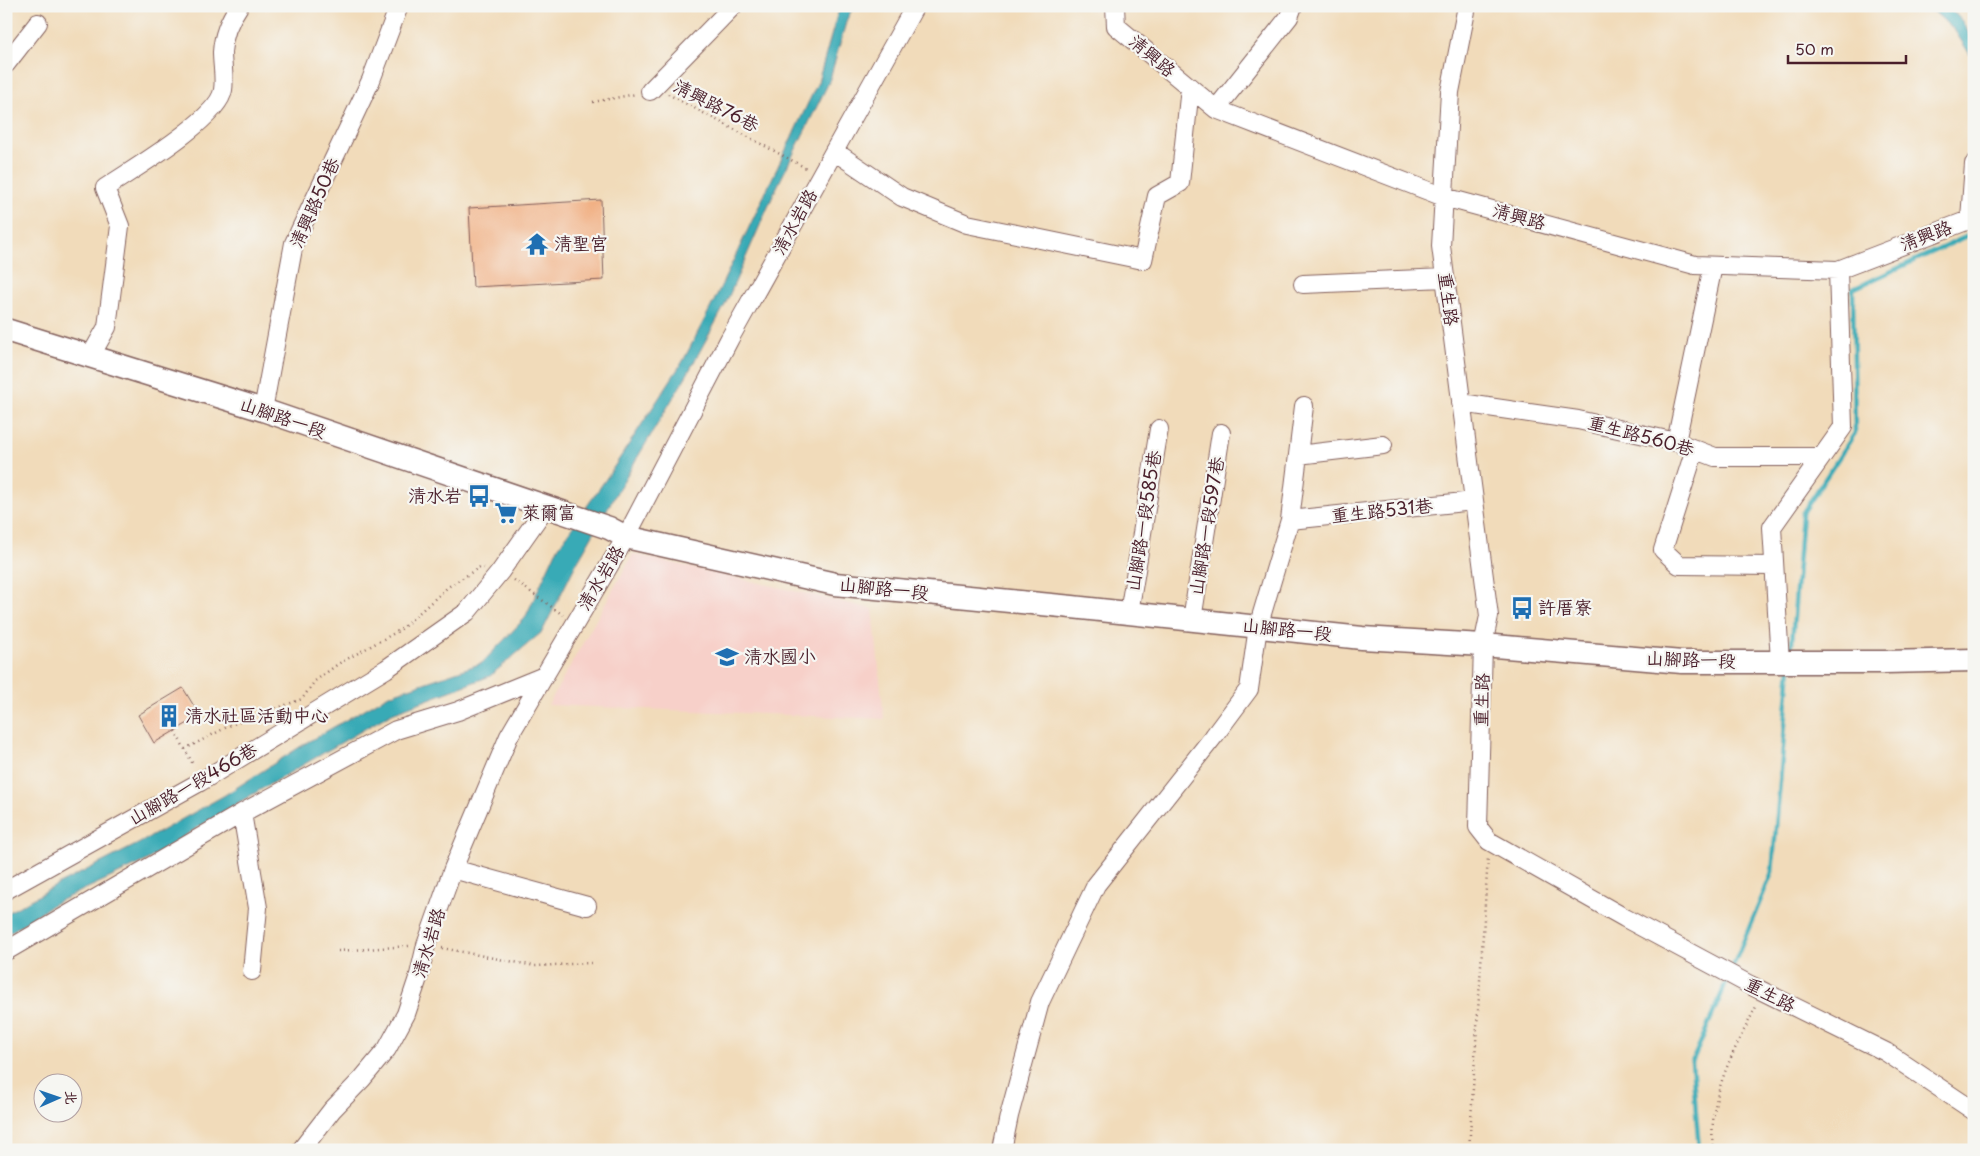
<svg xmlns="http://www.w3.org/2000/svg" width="1980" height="1156" font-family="'Playpen Sans','LXGW WenKai TC',sans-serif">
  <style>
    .built { fill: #f7d0c9 }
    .water { fill: #39aab6; stroke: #426470 }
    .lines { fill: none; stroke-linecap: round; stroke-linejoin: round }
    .stream { stroke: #39aab6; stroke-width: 4.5 }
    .building { fill: #f1b084 }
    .minor-casing { stroke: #84615d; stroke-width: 20 }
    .major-casing { stroke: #84615d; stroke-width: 25 }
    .path { stroke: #84615d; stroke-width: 2.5; stroke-dasharray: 1 4; stroke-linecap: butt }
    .minor { stroke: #fff; stroke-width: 18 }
    .major { stroke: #fff; stroke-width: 22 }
    .labels { text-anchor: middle; stroke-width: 4.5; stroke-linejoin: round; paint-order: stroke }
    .street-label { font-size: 18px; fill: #4a1f2b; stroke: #f6f6f2 }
    .poi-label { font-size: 18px; fill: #4a1f2b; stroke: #f6f6f2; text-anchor: start }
  </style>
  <rect width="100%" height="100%" fill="#f6f6f2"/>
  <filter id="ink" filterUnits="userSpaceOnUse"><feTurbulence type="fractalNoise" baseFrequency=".02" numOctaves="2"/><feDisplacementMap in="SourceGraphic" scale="10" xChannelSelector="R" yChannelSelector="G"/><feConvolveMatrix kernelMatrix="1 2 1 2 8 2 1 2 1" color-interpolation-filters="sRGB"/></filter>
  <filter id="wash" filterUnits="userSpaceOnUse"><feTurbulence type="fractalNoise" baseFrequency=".0096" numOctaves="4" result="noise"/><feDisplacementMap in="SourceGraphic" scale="20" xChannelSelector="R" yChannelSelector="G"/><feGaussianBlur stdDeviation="1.12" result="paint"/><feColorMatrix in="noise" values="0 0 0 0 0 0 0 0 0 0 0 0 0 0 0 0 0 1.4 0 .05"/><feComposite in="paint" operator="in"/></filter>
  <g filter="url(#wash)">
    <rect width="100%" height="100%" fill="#f1dbba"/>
    <path class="built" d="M633,554L873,609L884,719L548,705Z"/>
    <path class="water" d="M842,6H854L847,19L829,82L775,191L725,305L688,373L621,485L575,566L542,632L490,676L392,713L219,814L144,862L55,903L6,935V914L9,912L59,884L138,844L225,795L306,743L389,695L482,663L525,618L556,551L610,473L683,361L714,301L818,82L837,15Z
      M1928,6H1948L1962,21L1974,42V61L1955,31Z"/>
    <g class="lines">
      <path class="stream" d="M1791,656L1802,514L1855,433L1853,289L1974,233
        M1731,971L1772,873L1790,668
        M1699,1150L1692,1062L1728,979"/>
    </g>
    <g id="blocks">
      <path class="building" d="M601,200L604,280L473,287L469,208Z
        M183,688L200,716L154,743L138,715Z"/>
    </g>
  </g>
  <g filter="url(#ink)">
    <use href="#blocks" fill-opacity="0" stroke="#84615d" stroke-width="1"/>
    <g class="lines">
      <defs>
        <path id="minor" d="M1115,6L1116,26L1216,109L1444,197L1695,265L1838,270L1974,218
          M1467,6L1450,92L1441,246L1489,616L1483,645L1478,827L1489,841L1625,918L1750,985L1886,1052L1974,1111
          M6,64L38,23
          M650,91L733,6
          M1216,109L1289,17L1293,6
          M834,151L902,197L967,224L1143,260L1157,196L1180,183L1190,87
          M1970,219L1974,164
          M1303,284L1445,278
          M90,357L107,327L120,226L105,188C130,171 219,119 223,90C225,78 222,65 222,52C223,36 230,19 239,6
          M1461,403L1578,420L1676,442L1715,457H1821
          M263,410L294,243L371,80L399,6
          M1676,442L1713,266
          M1695,449L1663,550L1679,565L1774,566
          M1298,455L1383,445
          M1290,520L1474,501
          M1129,613L1159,429
          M1192,620L1221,433
          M1780,662L1772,527L1843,427L1838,270
          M242,813L258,908L252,971
          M453,869L587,906
          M6,890L200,782L386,669L467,612L500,572L545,508
          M6,951L242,813L396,730L458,711L544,676
          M301,1150L332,1110L362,1079L387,1049L406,1014L419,975L426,945L453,869L509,736L626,537L730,338L915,6
          M1002,1150L1009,1116L1040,1002L1096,885L1214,736L1249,689L1258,627L1290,520L1304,406"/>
        <path id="major" d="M6,330L263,410L609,528L626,537L835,584L1072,607L1362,638L1483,645L1682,662H1885L1974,660"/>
      </defs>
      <use href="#minor" class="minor-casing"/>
      <use href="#major" class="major-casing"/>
      <path class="path" d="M668,94L806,168
        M593,102L636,94
        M514,580L563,615
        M175,731L194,766
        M185,749L231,725L302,699L315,681L338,664L400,630L448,587L480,567L484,568
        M442,948L535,966L591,963
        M338,951L409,946
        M1469,1150L1488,857
        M1713,1150C1708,1095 1733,1052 1757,1005"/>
      <use href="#minor" class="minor"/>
      <use href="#major" class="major"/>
    </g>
  </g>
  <defs>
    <symbol id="temple-bare" viewBox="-9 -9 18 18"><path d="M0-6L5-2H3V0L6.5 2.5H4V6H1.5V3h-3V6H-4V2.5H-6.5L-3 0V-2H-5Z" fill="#1f6fb2" stroke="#f6f6f2" stroke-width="2.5" paint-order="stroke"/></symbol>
    <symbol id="bus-bare" viewBox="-9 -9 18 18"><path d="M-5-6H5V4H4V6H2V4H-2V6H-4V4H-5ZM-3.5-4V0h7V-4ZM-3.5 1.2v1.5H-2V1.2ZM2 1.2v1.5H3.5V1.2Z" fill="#1f6fb2" stroke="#f6f6f2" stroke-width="2.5" paint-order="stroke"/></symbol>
    <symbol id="supermarket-bare" viewBox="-9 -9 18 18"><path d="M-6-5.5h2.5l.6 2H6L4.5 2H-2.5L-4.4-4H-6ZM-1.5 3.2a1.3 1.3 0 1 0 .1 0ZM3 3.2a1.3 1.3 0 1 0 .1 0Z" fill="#1f6fb2" stroke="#f6f6f2" stroke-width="2.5" paint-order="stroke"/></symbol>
    <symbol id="school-bare" viewBox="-9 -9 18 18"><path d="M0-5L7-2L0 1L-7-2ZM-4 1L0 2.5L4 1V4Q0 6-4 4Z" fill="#1f6fb2" stroke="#f6f6f2" stroke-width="2.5" paint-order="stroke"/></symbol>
    <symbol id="building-bare" viewBox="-9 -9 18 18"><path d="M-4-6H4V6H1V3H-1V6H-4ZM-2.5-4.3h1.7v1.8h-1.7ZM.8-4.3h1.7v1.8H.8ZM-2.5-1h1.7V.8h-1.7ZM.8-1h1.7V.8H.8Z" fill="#1f6fb2" stroke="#f6f6f2" stroke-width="2.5" paint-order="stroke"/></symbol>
  </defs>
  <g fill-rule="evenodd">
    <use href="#temple-bare" x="521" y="228" width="32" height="32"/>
    <use href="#bus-bare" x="463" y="480" width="32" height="32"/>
    <use href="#supermarket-bare" x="490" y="497" width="32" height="32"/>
    <use href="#bus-bare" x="1506" y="592" width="32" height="32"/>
    <use href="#school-bare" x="711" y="641" width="32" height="32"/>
    <use href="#building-bare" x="153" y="700" width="32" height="32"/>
  </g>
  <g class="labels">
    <g class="street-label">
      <text transform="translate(1152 56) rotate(40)" y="6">清興路</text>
      <text transform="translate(716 106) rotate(27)" y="6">清興路76巷</text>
      <text transform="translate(315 203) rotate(-66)" y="6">清興路50巷</text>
      <text transform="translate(1519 217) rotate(15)" y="6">清興路</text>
      <text transform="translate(795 222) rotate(-61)" y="6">清水岩路</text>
      <text transform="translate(1926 236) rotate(-21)" y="6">清興路</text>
      <text transform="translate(1448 299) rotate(83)" y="6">重生路</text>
      <text transform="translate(283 418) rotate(19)" y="6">山腳路一段</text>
      <text transform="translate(1641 436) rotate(15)" y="6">重生路560巷</text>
      <text transform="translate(1382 511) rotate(-6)" y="6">重生路531巷</text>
      <text transform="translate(1144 521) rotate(-81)" y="6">山腳路一段585巷</text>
      <text transform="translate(1207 526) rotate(-81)" y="6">山腳路一段597巷</text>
      <text transform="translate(601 578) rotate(-59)" y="6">清水岩路</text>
      <text transform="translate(884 589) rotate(6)" y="6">山腳路一段</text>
      <text transform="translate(1287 630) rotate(6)" y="6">山腳路一段</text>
      <text transform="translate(1691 660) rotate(2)" y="6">山腳路一段</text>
      <text transform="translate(1482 700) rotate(-88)" y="6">重生路</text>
      <text transform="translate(193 784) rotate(-30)" y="6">山腳路一段466巷</text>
      <text transform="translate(429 943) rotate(-73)" y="6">清水岩路</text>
      <text transform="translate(1770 995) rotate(27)" y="6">重生路</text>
    </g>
    <g class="poi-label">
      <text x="554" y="250">清聖宮</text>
      <text x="462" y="502" text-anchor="end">清水岩</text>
      <text x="522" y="519">萊爾富</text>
      <text x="1538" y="614">許厝寮</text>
      <text x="744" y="663">清水國小</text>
      <text x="185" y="722">清水社區活動中心</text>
    </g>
  </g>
  <rect width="1980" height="1156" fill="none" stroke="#f6f6f2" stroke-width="25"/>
  <g transform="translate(58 1098) rotate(88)"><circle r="24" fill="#f6f6f2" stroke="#b1a0a2"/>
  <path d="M0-4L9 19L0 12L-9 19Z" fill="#1f6fb2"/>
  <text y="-8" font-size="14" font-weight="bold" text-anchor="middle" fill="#4a1f2b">北</text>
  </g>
  <path d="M1788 55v8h118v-8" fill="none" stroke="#4a1f2b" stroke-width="2.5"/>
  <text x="1795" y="55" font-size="15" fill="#4a1f2b" stroke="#f6f6f2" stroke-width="4" paint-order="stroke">50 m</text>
</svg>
